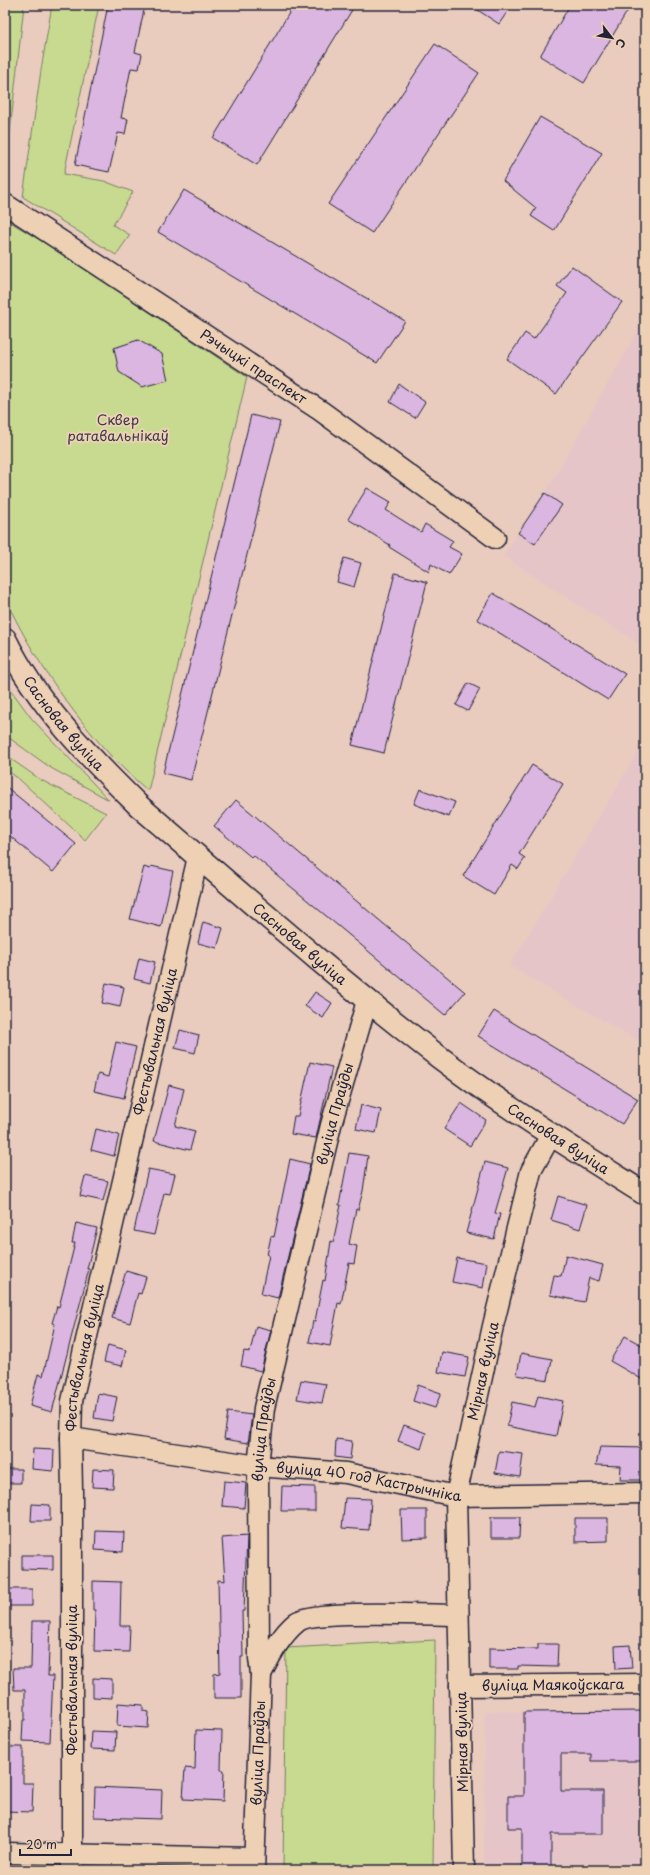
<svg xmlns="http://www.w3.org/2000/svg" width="650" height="1875" font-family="'Playpen Sans',sans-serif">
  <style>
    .built { fill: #e6c5c8 }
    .green { fill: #c8da8f; stroke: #757e65 }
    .building { fill: #dbb6e0; stroke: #22223b }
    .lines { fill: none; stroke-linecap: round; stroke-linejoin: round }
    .minor-casing { stroke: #22223b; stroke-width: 23 }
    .major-casing { stroke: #22223b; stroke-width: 25 }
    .minor { stroke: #eed1b5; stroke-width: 20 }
    .major { stroke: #eed1b5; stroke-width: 22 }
    .labels { text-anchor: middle; stroke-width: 4; stroke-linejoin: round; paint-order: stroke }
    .street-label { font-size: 14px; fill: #22223b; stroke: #eed1b5 }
    .park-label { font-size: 14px; fill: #3b3e48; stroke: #eed1b5 }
  </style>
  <rect width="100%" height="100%" fill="#eaccbe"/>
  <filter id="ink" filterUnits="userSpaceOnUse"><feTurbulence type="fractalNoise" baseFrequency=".025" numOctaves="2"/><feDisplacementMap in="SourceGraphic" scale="8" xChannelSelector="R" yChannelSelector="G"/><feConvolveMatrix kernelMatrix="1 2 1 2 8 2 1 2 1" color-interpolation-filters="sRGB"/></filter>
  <g filter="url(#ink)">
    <path class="built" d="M645,318V648L503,556L545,493Z
      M645,740V1045L509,966Z
      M485,1711L645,1713V1870H484Z"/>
    <path class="green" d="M5,5H24L5,177Z
      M52,5H99L64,174L104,181L133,192L113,225L130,235L116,255L23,197L41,70Z
      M5,219L50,246L247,377L148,791C136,780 123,769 112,757C70,711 32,656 5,598Z
      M5,682L32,719L109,800L51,768L5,735Z
      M5,755L41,780L106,813L85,840L19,779L5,769Z
      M435,1640L433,1870H283L286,1648Z"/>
    <path class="building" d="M108,5H145L135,52L142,54L139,69L131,68L121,118L128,119L125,134L118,133L109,172L75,165Z
      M294,5H355L257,165L213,138Z
      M470,5H512L499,24Z
      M570,5H631L584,83L540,56Z
      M435,44L479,73L372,233L328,204Z
      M540,117L602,153L554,231L531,216L536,208L503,181Z
      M184,190L405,321L377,363L158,232Z
      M572,266L622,302L556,394L507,359L525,333L534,339L567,293L557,286Z
      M138,340L162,354L168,380L142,387L119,372L114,348Z
      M399,384L425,402L415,418L390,402Z
      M251,415L280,422L191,780L163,773Z
      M367,488L391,502L386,510L421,532L425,524L453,541L449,547L462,554L449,575L431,564L429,572L389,547L390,545L348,519Z
      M545,493L562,505L535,544L518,533Z
      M344,558L361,563L354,587L337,582Z
      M395,573L427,582L384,753L352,745Z
      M493,593L625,674L608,700L477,619Z
      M468,683L480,689L468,711L456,705Z
      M532,765L563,784L519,854L525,858L518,869L512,865L494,895L463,876Z
      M5,786L76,844L53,872L5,832Z
      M420,789L455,802L449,817L414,804Z
      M236,800L465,992L445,1015L253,855L251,857L214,826Z
      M151,866L173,871L161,927L130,919L144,867L150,869Z
      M203,922L223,928L217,948L198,943Z
      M139,958L155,962L150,983L134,979Z
      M106,983L124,987L120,1007L102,1003Z
      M315,992L332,1003L323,1018L305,1006Z
      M494,1011L638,1099L622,1124L478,1036Z
      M180,1030L199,1035L195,1053L175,1048Z
      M116,1042L136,1047L124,1098L94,1091L98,1074L108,1077Z
      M310,1062L332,1067L316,1138L291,1134L294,1116H298Z
      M169,1085L184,1089L175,1126L195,1131L190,1150L154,1141Z
      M461,1103L486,1120L470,1146L444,1129Z
      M361,1105L381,1110L376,1133L356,1129Z
      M96,1129L119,1135L114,1156L91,1150Z
      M349,1153L368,1156L363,1191L358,1210L356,1209L349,1244L357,1246L354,1264L349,1263L341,1304L338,1303L330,1346L309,1342L313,1321H315L323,1280L325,1281L331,1241L333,1242L341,1205H339Z
      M290,1159L310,1164L278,1298L261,1294L269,1255H267L271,1236L274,1237Z
      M485,1162L508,1168L495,1213L500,1214L494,1239L466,1233Z
      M148,1169L175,1174L170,1194L164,1193L154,1235L134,1231Z
      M85,1176L108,1181L103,1201L80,1196Z
      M558,1196L587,1205L580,1229L551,1220Z
      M76,1223L97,1228L87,1269H89L52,1412L30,1406L38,1374L43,1376L55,1324L52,1323L57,1306L59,1307L75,1243H72Z
      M566,1255L603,1265L599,1281L589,1278L584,1302L550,1295L554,1275L561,1276Z
      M457,1258L487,1263L483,1288L452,1282Z
      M126,1271L146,1277L141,1294L138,1293L130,1323L112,1318Z
      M256,1326L271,1330L261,1371L241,1366L244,1351L250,1352Z
      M625,1336L645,1347V1381L610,1361Z
      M108,1345L126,1350L122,1366L104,1362Z
      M442,1352L469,1357L465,1377L438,1372Z
      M521,1353L552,1359L548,1380L517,1375Z
      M301,1380L326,1384L322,1403L297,1399Z
      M418,1385L441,1393L435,1408L413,1401Z
      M98,1393L117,1397L112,1421L94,1418Z
      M538,1396L563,1401L556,1436L507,1426L512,1402L535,1407Z
      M228,1412L252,1415L248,1443L224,1439Z
      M404,1425L426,1433L421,1449L398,1441Z
      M336,1439L352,1441L350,1459L335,1457Z
      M600,1447L645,1448L644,1480H620L621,1466L596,1465Z
      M33,1449L54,1450L53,1471L32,1469Z
      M499,1451L523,1454L520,1477L495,1473Z
      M6,1469H21V1483H6Z
      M93,1469L114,1470L113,1488L92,1487Z
      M224,1481L246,1483L244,1508L222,1506Z
      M282,1486L315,1487V1511H281Z
      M345,1498L371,1499L369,1530L342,1528Z
      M32,1504L50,1505V1521H31Z
      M401,1510H427V1538L402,1539Z
      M491,1517H520L519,1538H491Z
      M575,1518H608V1541L575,1542Z
      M96,1531L124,1532L123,1552L95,1550Z
      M247,1536L244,1611H242L243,1657H241V1698H214V1674L220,1673L218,1580L225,1581L222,1538Z
      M22,1555H53V1570L22,1569Z
      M93,1581L121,1582L120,1626H130L129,1652L94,1651L95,1610H93Z
      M5,1589H32V1606H5Z
      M32,1621H50L48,1676H53L50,1742L22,1741L23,1720H25V1690H14L13,1668H31Z
      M538,1644H558L557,1667L518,1666V1669H489V1648L538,1649Z
      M630,1645L632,1668L616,1669L615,1646Z
      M93,1678L112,1679V1698L93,1697Z
      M118,1703L143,1705V1711L149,1712L148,1728L117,1726Z
      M645,1711V1761H591V1754H561V1791H603V1834H551V1870H522V1828H508V1796H524V1712Z
      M196,1730L222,1731L221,1770H224L223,1801L183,1799L185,1768L195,1769Z
      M91,1731L116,1732L115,1750L90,1749Z
      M5,1747H23V1783H33L32,1812L5,1811Z
      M95,1787L162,1790L161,1819L94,1817Z"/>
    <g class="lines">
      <defs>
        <g id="minor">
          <path id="s1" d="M5,204L321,411L495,538"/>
          <path id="s2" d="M71,1438L258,1466L346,1473L456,1496L645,1493"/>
          <path d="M261,1674C271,1655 280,1636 297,1622C312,1609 431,1615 458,1615"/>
          <path id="s3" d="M460,1686L645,1684"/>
          <path d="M5,1853L254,1858"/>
          <path id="s4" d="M72,1870V1491L71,1438L72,1401L198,857"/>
          <path id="s5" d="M254,1870L261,1674L259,1658L258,1466L264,1408L331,1125L367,1001"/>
          <path id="s6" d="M464,1870L456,1496L493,1326L531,1171L551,1135"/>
        </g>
        <g id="major">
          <path id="s7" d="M5,639C37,704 88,756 139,806C238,891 336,978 439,1057C505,1107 575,1150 645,1194"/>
        </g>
      </defs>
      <use href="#minor" class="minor-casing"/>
      <use href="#major" class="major-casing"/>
      <use href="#minor" class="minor"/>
      <use href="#major" class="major"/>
    </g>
  </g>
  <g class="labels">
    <g class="street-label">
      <text dy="5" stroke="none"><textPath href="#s1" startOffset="297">Рэчыцкі праспект</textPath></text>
      <text dy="5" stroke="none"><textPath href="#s7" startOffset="103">Сасновая вуліца</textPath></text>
      <text dy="5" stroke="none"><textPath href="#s7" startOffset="427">Сасновая вуліца</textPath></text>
      <text dy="5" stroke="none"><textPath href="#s4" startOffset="838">Фестывальная вуліца</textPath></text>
      <text dy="5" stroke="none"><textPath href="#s5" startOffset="765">вуліца Праўды</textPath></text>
      <text dy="5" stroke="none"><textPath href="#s7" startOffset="751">Сасновая вуліца</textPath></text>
      <text dy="5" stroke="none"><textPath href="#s4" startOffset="514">Фестывальная вуліца</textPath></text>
      <text dy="5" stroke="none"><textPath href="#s6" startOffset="502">Мірная вуліца</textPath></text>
      <text dy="5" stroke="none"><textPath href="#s5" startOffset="441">вуліца Праўды</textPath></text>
      <text dy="5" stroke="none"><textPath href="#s2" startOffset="301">вуліца 40 год Кастрычніка</textPath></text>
      <text transform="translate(72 1680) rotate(-90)" y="5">Фестывальная вуліца</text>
      <text dy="5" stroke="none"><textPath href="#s3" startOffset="93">вуліца Маякоўскага</textPath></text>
      <text transform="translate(462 1742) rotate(-91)" y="5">Мірная вуліца</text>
      <text dy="5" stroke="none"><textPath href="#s5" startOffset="117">вуліца Праўды</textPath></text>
    </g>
    <g class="park-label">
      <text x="118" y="425">Сквер<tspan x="118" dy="16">ратавальнікаў</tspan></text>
    </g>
  </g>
  <rect width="650" height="1875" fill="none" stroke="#eed1b5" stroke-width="20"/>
  <rect x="10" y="10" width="630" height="1855" fill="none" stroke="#22223b" stroke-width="1.5" filter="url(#ink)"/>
  <g transform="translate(612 38) rotate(121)" stroke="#eed1b5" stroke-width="3" paint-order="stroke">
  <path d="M0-3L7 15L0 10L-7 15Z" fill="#22223b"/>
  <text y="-6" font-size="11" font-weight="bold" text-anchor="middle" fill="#22223b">С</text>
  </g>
  <path d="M20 1849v6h51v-6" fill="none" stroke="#22223b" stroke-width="2"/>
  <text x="26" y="1849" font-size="12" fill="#22223b" stroke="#eed1b5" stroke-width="3" paint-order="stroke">20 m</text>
</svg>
